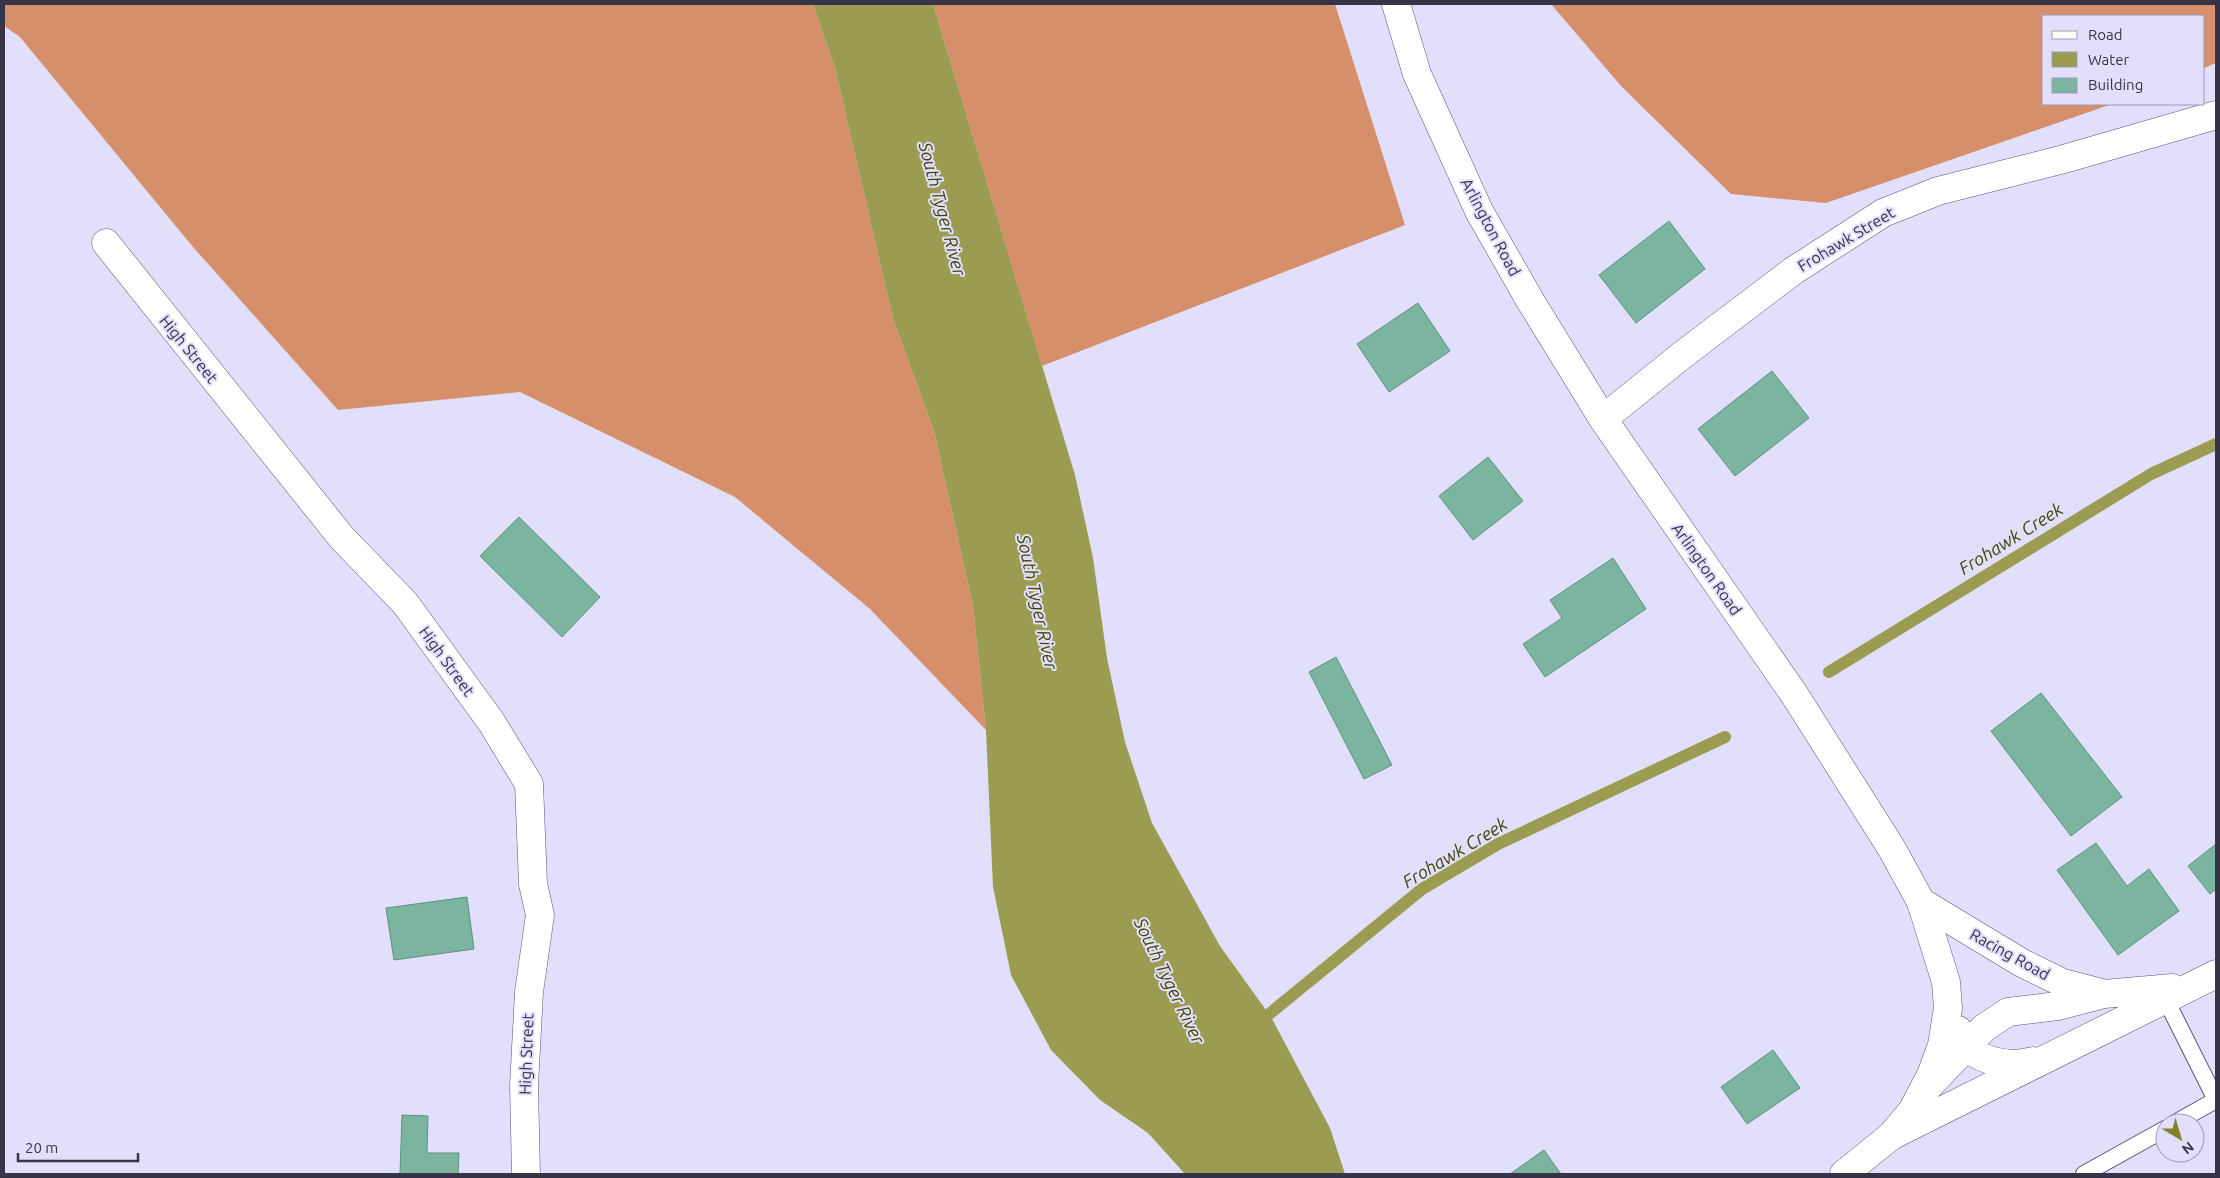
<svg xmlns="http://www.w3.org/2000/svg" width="2220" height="1178" font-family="Ubuntu,sans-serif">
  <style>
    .forest { fill: #d5906b }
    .water { fill: #9b9c51 }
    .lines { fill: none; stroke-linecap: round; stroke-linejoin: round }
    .stream { stroke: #9b9c51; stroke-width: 12 }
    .building { fill: #7bb49f; stroke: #5b937f }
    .service-casing { stroke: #59537d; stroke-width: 18 }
    .minor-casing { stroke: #59537d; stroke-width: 29 }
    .tertiary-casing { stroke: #59537d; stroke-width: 29 }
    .secondary-casing { stroke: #59537d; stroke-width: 29 }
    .service { stroke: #fff; stroke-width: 16 }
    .minor { stroke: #fff; stroke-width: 28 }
    .tertiary { stroke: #fff; stroke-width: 28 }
    .secondary { stroke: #fff; stroke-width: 28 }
    .labels { text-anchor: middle; stroke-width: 4; stroke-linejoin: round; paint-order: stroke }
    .street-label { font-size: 16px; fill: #363447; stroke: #e2dffd }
    .water-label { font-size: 18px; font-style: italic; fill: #434305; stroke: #e2dffd }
  </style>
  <rect width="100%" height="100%" fill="#e2dffd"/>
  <path class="forest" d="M4,4H813L835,68L893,319L934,431L973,606L986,730L870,609L735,497L520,392L338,410L193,247L20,37L4,26Z
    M933,4H1335L1405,225L1042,366Z
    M1551,4H2216V63L2204,68V16H2044V104H2112L1826,203L1731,194L1621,86Z"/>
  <path class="water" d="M813,4H933L1075,475L1093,558L1107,658L1125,742L1152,823L1220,946L1271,1017L1330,1128L1345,1174H1185L1148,1133L1100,1100L1051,1050L1011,975L993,887L986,730L973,606L934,431L893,319L835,68Z"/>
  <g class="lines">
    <path class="stream" d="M1829,672L2151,474L2216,444
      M1257,1024L1422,889L1498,844L1725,737"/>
  </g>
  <path class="building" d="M1669,221L1705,269L1636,323L1599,275Z
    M1418,303L1450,351L1389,392L1357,344Z
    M1772,371L1809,418L1735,476L1698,429Z
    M1488,457L1523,501L1473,540L1439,496Z
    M519,517L600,597L562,637L480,556Z
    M1613,558L1646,609L1545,677L1523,644L1562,618L1550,600Z
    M1336,657L1392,765L1364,779L1309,672Z
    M2041,693L2122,797L2071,836L1991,731Z
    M2096,843L2127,886L2149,869L2179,911L2118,955L2057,870Z
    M2216,844V889L2210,894L2188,866Z
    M467,897L474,949L394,960L386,908Z
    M1773,1050L1800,1088L1747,1124L1721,1087Z
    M402,1115L428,1116L427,1153H459L458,1174H400Z
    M1544,1150L1561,1174H1510Z"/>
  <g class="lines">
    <defs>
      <path id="service" d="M2165,998L2216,1100L2175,1123
        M2084,1174L2165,1129"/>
      <path id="minor" d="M106,243L342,538L405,603L492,723L529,784L533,884L540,915L529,992L524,1086L526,1174
        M1603,419L1681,356L1793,271L1883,213L1938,191L2064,159L2216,115"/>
      <path id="tertiary" d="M1921,902L2022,963L2063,983L2102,993
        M1958,1030C1961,1036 1963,1044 1968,1048C1986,1063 2011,1067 2033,1061
        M1924,1091L1984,1028L2008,1012L2058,1006L2104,994L2172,988
        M1891,1136L2216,974"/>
      <path id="secondary" d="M1396,4L1417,74L1479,211L1531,302L1603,419L1794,694L1892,849L1921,902L1946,982L1948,1008L1942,1045L1931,1075L1912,1111L1891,1136L1844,1174"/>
    </defs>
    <use href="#service" class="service-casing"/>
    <use href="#minor" class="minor-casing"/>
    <use href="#tertiary" class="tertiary-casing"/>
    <use href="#secondary" class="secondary-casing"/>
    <use href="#service" class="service"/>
    <use href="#minor" class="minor"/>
    <use href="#tertiary" class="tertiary"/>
    <use href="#secondary" class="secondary"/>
  </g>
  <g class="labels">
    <g class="street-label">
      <text transform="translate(1491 227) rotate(62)" y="6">Arlington Road</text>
      <text transform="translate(1846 239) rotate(-31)" y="6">Frohawk Street</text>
      <text transform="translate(189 349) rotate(51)" y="6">High Street</text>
      <text transform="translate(1707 569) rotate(55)" y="6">Arlington Road</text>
      <text transform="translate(447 661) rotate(54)" y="6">High Street</text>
      <text transform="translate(2010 954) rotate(29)" y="6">Racing Road</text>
      <text transform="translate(526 1054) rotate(-88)" y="6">High Street</text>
    </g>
    <g class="water-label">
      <text transform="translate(942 209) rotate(75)" y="6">South Tyger River</text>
      <text transform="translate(2011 539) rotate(-32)" y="6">Frohawk Creek</text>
      <text transform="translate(1037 602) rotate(78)" y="6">South Tyger River</text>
      <text transform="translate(1455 853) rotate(-31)" y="6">Frohawk Creek</text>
      <text transform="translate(1169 981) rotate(64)" y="6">South Tyger River</text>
    </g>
  </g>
  <rect width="2220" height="1178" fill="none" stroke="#363447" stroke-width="10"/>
  <rect x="2042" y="15" width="162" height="90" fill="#e2dffd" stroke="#9d9bb4"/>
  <rect x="2052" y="31" width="25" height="8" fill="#ffffff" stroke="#9d9bb4"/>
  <text x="2088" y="40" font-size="15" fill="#363447">Road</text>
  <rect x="2052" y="52" width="25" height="15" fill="#9b9c51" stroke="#9d9bb4"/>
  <text x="2088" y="65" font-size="15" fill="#363447">Water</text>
  <rect x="2052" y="78" width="25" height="15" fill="#7bb49f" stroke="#9d9bb4"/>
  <text x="2088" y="90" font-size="15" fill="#363447">Building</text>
  <g transform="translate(2180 1138) rotate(142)"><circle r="24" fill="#e2dffd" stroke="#9d9bb4"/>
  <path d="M0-4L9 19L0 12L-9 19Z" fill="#82822b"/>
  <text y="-8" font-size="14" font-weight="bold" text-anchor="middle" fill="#363447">N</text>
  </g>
  <path d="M18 1153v8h120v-8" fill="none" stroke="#363447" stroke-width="2.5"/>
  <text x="25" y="1153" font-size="15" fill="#363447" stroke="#e2dffd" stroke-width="4" paint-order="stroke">20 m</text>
</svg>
